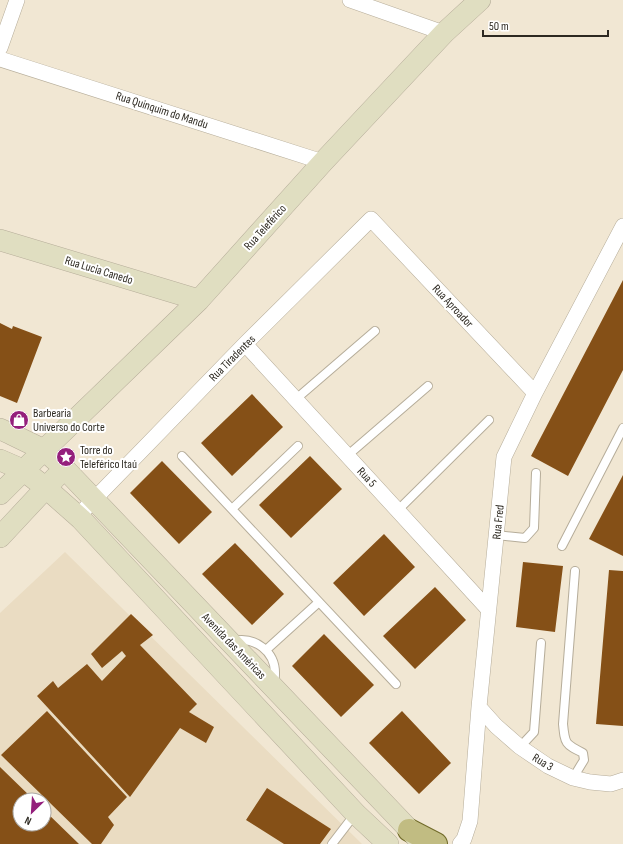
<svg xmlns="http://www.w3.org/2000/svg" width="623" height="844" font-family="'Sofia Sans Condensed',sans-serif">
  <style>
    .built { fill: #eadcc2; fill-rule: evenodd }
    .building { fill: #855017 }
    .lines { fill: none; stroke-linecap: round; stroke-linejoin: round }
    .lane-casing { stroke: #b6ad9a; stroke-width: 10 }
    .street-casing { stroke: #b6ad9a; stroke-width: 16 }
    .secondary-casing { stroke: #b6ad9a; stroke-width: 22 }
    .primary-casing { stroke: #726c2a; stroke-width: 24 }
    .lane { stroke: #fff; stroke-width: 8 }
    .street { stroke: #fff; stroke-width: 15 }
    .secondary { stroke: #e0dec1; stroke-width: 21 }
    .primary { stroke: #c1bc82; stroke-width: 22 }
    .labels { text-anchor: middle; stroke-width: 4; stroke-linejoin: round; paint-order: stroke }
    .street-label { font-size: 12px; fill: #2d2921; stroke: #fff }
    .poi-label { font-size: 12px; fill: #2d2921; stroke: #fff; text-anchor: start }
  </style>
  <rect width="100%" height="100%" fill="#f1e7d3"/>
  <path class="built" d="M65,552L362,844H0V613ZM20,800H44V824H20Z"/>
  <path class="building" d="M623,280V370L568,476L531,456Z
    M0,323L12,329L13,326L42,337L17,403L0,396Z
    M252,394L283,427L232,476L201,443Z
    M310,456L342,489L291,538L259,505Z
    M162,461L212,512L179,544L130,493Z
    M623,475V556L589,539Z
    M384,534L415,567L364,616L333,583Z
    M235,543L284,594L252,625L202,574Z
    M523,562L563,566L555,632L516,627Z
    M609,570L623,571V726L596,724Z
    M435,587L466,620L415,669L383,636Z
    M131,614L153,635L140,645L197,704L189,712L214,727L206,743L180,728L130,797L37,696L53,681L58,688L87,664L102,681L126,656L122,651L102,668L91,654Z
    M324,634L374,685L341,717L292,666Z
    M47,711L127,797L108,817L114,825L101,844H92L1,755Z
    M402,711L451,763L419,794L369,743Z
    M0,767L34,800H20V824H44V810L79,844H0Z
    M267,788L331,829L320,844H284L246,820Z"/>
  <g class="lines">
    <defs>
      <path id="lane" d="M296,399L375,331
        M348,455L428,386
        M182,456L396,684
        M232,509L298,446
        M398,510L489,420
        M496,535L525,538L534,528L536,473
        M562,546L623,428
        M233,641C254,636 276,651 275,675C275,678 274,681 273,684
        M266,650L319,602
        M520,747L534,732L541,643
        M573,778L584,760L583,753C565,744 565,744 563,724L575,571
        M332,844L355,814"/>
      <path id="street" d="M350,0L444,33
        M0,48L17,0
        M0,59L323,162
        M245,344L488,609
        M78,516L245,344L371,219L535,393
        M479,707L496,726L520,747L548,766L573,778L590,782L611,784L623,780
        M460,844L464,839L470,821L479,707L504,457L535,393L623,226"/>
      <path id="secondary" d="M0,240L199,300
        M0,429L11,434L44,450L64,468L421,842
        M0,460L23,470L46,488L81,519L356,814L388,844
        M0,494L44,450L199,300L323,162L444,33L480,0
        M0,537L56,477"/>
      <path id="primary" d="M409,830L436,844"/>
    </defs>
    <use href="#lane" class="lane-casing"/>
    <use href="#street" class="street-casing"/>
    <use href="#secondary" class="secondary-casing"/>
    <use href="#primary" class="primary-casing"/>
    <use href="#lane" class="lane"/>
    <use href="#street" class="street"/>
    <use href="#secondary" class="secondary"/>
    <use href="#primary" class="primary"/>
  </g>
  <defs>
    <symbol id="shop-disc" viewBox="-11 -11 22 22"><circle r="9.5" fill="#941f7c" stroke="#fff"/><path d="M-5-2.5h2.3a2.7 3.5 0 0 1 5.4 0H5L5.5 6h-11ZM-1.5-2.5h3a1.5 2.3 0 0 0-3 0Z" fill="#fff"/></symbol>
    <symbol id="sight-disc" viewBox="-11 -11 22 22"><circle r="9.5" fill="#941f7c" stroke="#fff"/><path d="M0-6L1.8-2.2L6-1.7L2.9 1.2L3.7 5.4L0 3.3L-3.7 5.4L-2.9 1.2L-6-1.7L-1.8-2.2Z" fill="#fff"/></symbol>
  </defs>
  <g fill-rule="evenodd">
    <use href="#shop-disc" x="8" y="409" width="22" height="22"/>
    <use href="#sight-disc" x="55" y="446" width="22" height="22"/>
  </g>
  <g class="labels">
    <g class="street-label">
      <text transform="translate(162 110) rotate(18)" y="4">Rua Quinquim do Mandu</text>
      <text transform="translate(265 227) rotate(-48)" y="4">Rua Teleférico</text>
      <text transform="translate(99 270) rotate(17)" y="4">Rua Lucia Canedo</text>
      <text transform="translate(453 306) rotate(47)" y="4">Rua Aproador</text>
      <text transform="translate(232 358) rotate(-45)" y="4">Rua Tiradentes</text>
      <text transform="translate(367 477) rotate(47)" y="4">Rua 5</text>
      <text transform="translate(498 522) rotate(-84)" y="4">Rua Fred</text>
      <text transform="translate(234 646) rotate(46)" y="4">Avenida das Américas</text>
      <text transform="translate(543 762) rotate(31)" y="4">Rua 3</text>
    </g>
    <g class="poi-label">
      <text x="33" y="417">Barbearia<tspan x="33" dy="14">Universo do Corte</tspan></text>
      <text x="80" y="454">Torre do<tspan x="80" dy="14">Teleférico Itaú</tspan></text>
    </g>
  </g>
  <g transform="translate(32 812) rotate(205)"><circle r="19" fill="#ffffff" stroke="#aba9a6"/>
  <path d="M0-3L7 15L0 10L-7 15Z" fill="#941f7c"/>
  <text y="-6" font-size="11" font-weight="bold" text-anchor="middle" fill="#2d2921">N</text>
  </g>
  <path d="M483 30v6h125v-6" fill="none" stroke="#2d2921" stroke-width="2"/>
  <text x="489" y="30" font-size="12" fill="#2d2921" stroke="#ffffff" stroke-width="3" paint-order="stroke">50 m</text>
</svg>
